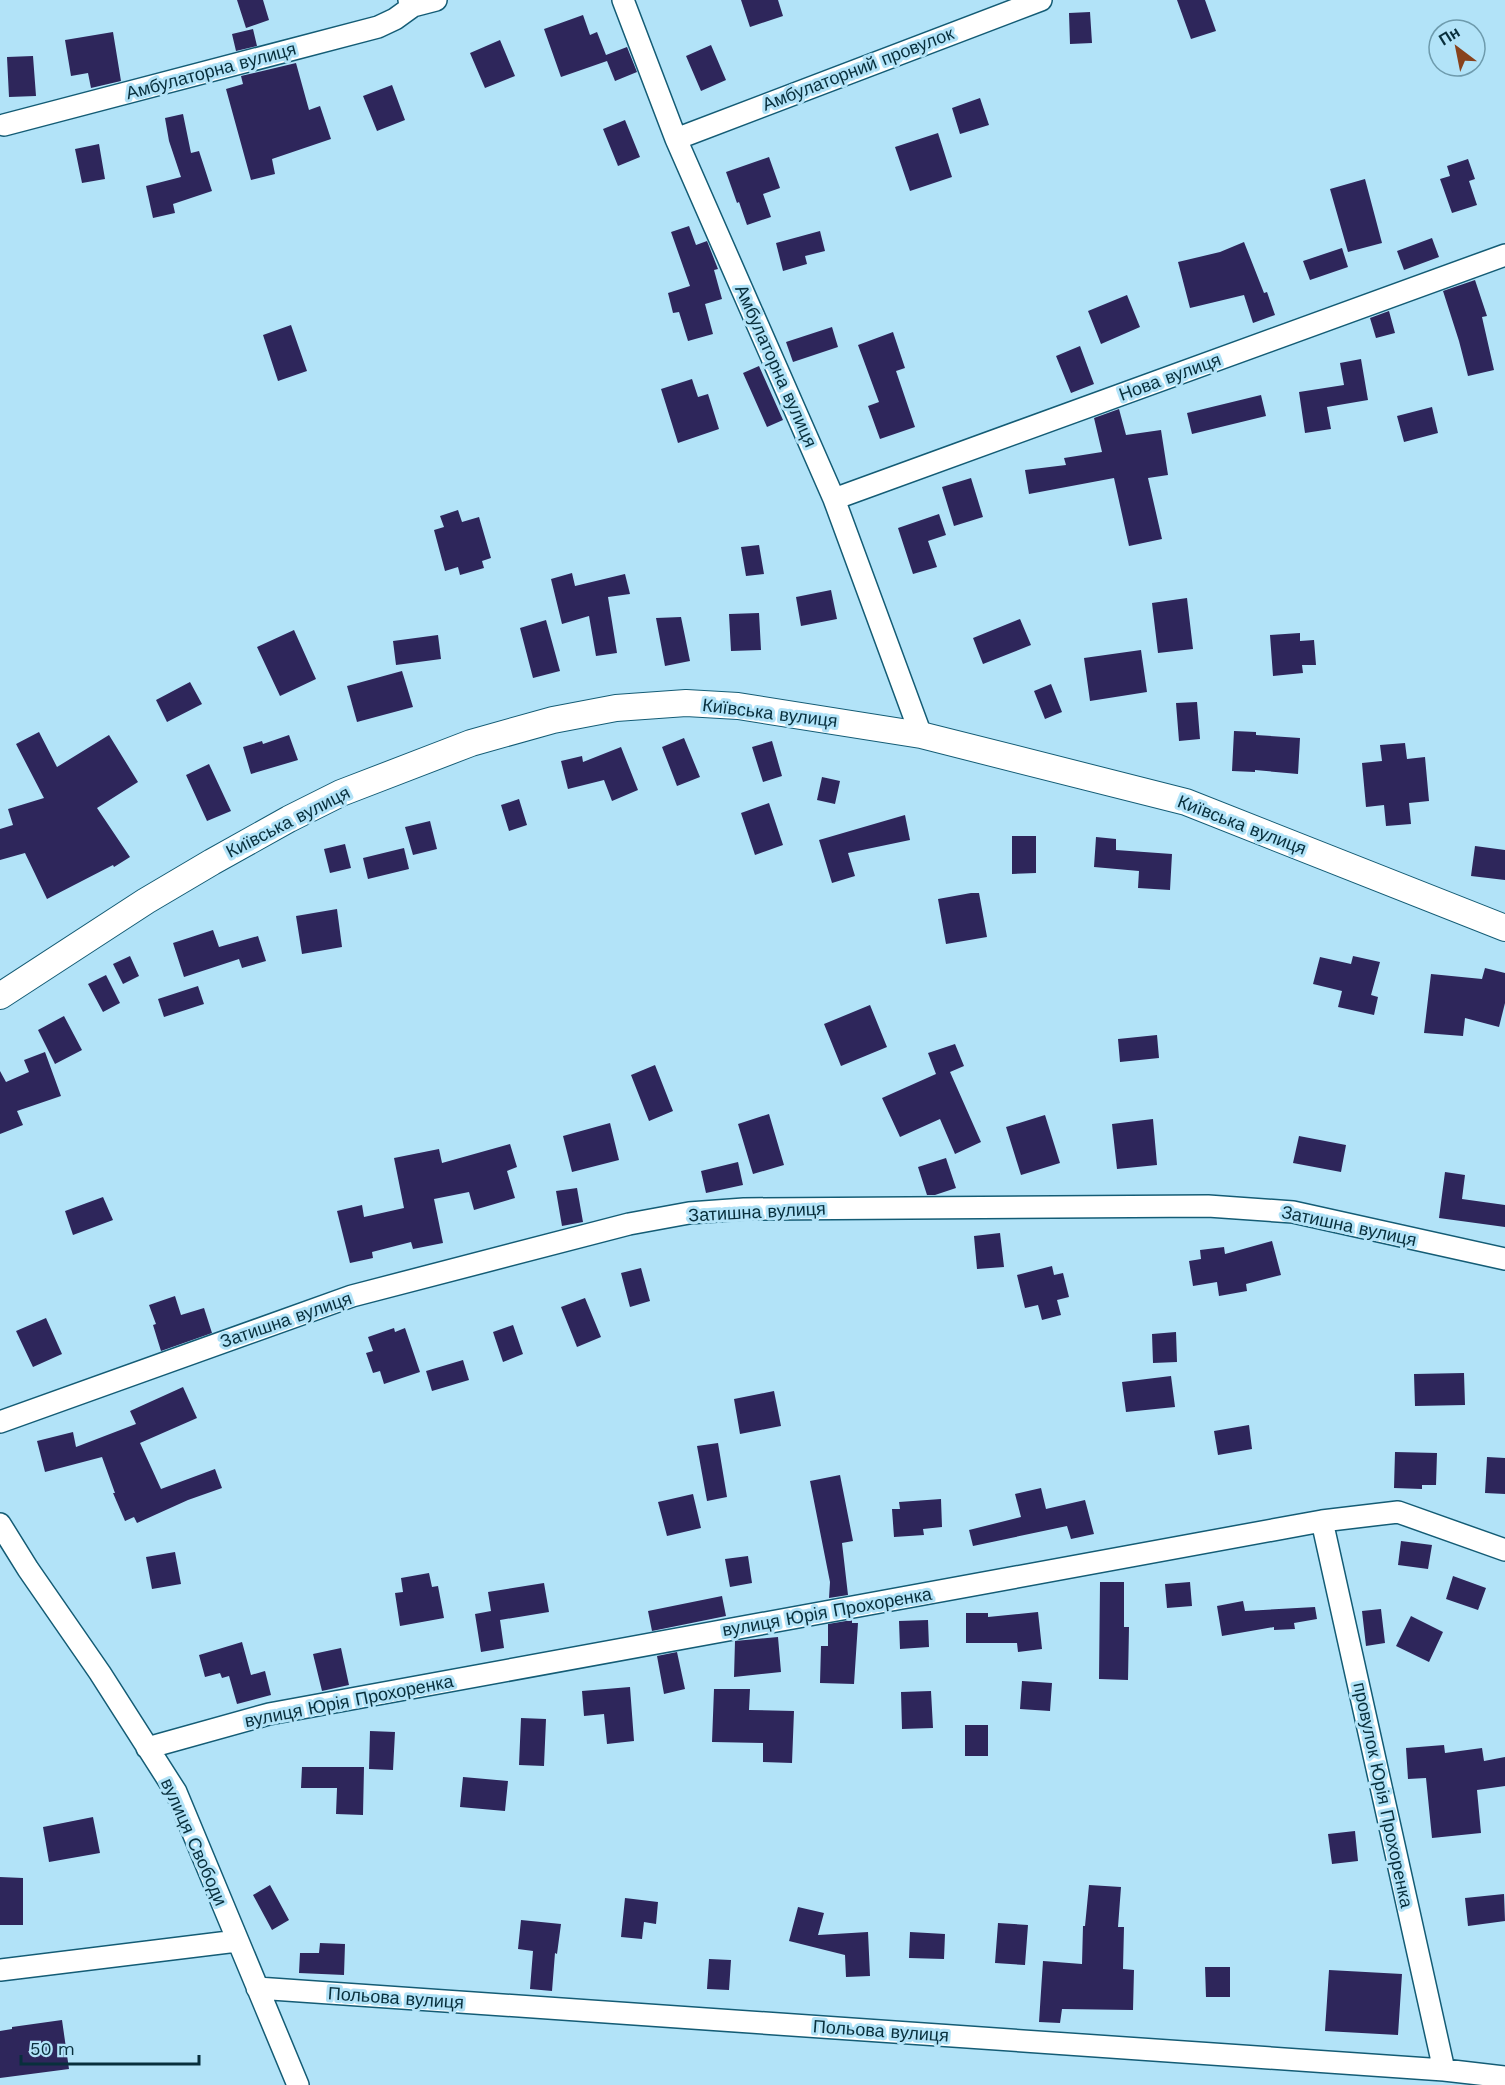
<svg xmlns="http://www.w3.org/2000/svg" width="1505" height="2085" font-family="'Work Sans',sans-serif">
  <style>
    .building { fill: #2e265b }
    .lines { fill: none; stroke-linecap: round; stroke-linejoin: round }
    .minor-casing { stroke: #145c75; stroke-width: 24 }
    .tertiary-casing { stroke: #145c75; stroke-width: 28 }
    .minor { stroke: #fff; stroke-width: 21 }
    .tertiary { stroke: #fff; stroke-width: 26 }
    .labels { text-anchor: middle; stroke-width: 6; stroke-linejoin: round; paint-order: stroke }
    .street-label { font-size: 18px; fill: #082f3c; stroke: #b2e3f8 }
  </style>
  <rect width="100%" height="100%" fill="#b2e3f8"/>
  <path class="building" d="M237,0H263L269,20L246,28Z
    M741,0H778L783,16L750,27Z
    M1177,0H1205L1216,31L1191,39Z
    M1090,12L1092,43L1070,44L1069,13Z
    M583,15L590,35L597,32L606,55L627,47L637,72L615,81L607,61L561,77L544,29Z
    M253,29L257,46L236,51L232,34Z
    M113,32L121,81L91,88L88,73L71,76L65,40Z
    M500,40L515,76L485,88L470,53Z
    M711,45L726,80L701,91L686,56Z
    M33,56L36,96L9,97L7,57Z
    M296,63L309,110L320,106L331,139L272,159L275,174L251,180L226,89L243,84L241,76Z
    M392,85L405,120L377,131L363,96Z
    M980,98L989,125L960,134L952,108Z
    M183,114L191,153L199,151L212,191L173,204L175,213L153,218L146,186L181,177L169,141L165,118Z
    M625,120L640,157L618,166L603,129Z
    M938,133L952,177L910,191L895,147Z
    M99,144L105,179L82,183L75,149Z
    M769,157L780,188L763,194L771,217L747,225L739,202L737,203L726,172Z
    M1468,159L1475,179L1469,181L1477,205L1452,213L1440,179L1450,176L1447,166Z
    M1365,179L1382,243L1348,252L1330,189Z
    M689,226L696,245L707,241L718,269L714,270L722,299L705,304L713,334L688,341L679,312L673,313L668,293L690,286L671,232Z
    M820,231L825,251L805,256L807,264L783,271L776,243Z
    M1432,238L1439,257L1404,270L1397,251Z
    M1244,242L1264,293L1267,292L1275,315L1253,323L1244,295L1190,308L1178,262L1220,252Z
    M1342,248L1348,267L1310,280L1303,261Z
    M1475,280L1487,316L1482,317L1494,370L1468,376L1459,341L1443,291Z
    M1127,295L1140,327L1101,344L1088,311Z
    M1389,311L1395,333L1376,338L1370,318Z
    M291,325L307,371L278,381L263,335Z
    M832,327L838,347L793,362L786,342Z
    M893,332L905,368L896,371L915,427L880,439L868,406L879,402L858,345Z
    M1080,346L1094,384L1071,393L1056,356Z
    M1361,359L1368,400L1327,407L1331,429L1305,433L1299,392L1344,385L1340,363Z
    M759,366L783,420L767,427L743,373Z
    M692,379L698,397L708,394L719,429L678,443L661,389Z
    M1261,395L1266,416L1192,434L1187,413Z
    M1432,407L1438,433L1404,442L1397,416Z
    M1119,409L1126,435L1161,430L1168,475L1148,478L1162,539L1129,546L1114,478L1029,494L1025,470L1066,465L1064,458L1102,452L1094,418Z
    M971,478L983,517L954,526L942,487Z
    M458,510L462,522L479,517L491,558L482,561L484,568L460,575L458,567L445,571L434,530L444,527L440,516Z
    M939,514L946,535L928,541L937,567L913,574L898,528Z
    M759,545L764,574L746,576L741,547Z
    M572,573L575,586L625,574L630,594L608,597L617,653L596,656L589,616L562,624L551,579Z
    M831,590L837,619L801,626L796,597Z
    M1187,598L1193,649L1158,653L1152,603Z
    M759,613L761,650L731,651L729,614Z
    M681,617L690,661L665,666L656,618Z
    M1020,619L1031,645L983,664L973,638Z
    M546,620L560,671L533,678L520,628Z
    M294,630L316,679L280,696L257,647Z
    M1300,633V641L1314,640L1316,665H1302L1303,673L1273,676L1270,635Z
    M438,635L441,659L396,665L393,641Z
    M1141,650L1147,692L1090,701L1084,658Z
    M402,671L413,707L357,722L347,686Z
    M190,682L202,704L167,722L156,700Z
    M1051,684L1062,712L1045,719L1034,691Z
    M1197,702L1200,739L1179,741L1176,703Z
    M1234,731L1256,732V735L1300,738L1298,774L1255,770V772L1232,771Z
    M39,732L57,767L109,735L138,782L97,808L130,857L114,867L113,865L47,899L25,853L0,860V829L13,825L8,809L44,798L16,744Z
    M289,735L298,760L251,774L243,747L262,741L263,744Z
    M684,738L700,777L677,786L662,747Z
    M772,741L782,776L763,782L752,747Z
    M1405,743L1407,759L1425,757L1429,801L1409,803L1411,824L1386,826L1384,805L1366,807L1362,763L1382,761L1380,745Z
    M621,747L638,790L612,801L604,780L568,789L561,761L582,756L583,762Z
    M209,764L231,811L207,821L186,775Z
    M822,777L840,781L835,804L817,800Z
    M519,799L527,825L509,831L501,805Z
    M769,803L783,845L755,855L741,813Z
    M905,815L910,840L848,853L855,876L832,883L819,840Z
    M430,821L437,849L413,855L405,827Z
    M1012,836H1036V873L1012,874Z
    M1096,837L1116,839V850L1172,854L1170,890L1138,888L1139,871L1094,867Z
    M345,844L351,868L330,873L324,849Z
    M1475,846L1505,850V880L1471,876Z
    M404,848L409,869L368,879L363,858Z
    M971,893H979L987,937L946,944L938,899Z
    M337,909L342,947L302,954L296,916Z
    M213,930L219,947L258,936L266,961L242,968L239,959L184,977L173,943Z
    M130,956L139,976L123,984L113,964Z
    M1353,956L1380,962L1371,995L1378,997L1374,1015L1338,1007L1342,991L1313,984L1320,957L1351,964Z
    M1485,968L1505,973V1003L1499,1027L1465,1018L1463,1036L1424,1033L1431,974L1482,979Z
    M106,975L120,1003L103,1012L88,984Z
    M198,986L204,1004L164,1017L158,999Z
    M870,1005L887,1047L841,1066L824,1024Z
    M64,1016L82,1050L55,1064L38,1030Z
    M1157,1035L1159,1058L1120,1062L1118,1039Z
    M955,1044L964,1066L950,1072L981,1142L955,1154L940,1119L900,1137L882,1098L936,1074L928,1053Z
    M45,1052L61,1096L17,1111L23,1125L0,1134V1071L6,1082L29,1072L24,1060Z
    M655,1065L673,1111L649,1121L631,1075Z
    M769,1114L784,1165L753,1174L738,1124Z
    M1045,1115L1060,1163L1021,1175L1006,1127Z
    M1153,1119L1157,1165L1117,1169L1112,1124Z
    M610,1123L619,1160L572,1172L563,1136Z
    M1299,1136L1346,1145L1341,1172L1293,1163Z
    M510,1144L517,1167L507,1171L515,1198L474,1210L469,1192L434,1199L443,1243L413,1249L411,1242L372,1252L373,1258L350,1263L337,1211L362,1205L364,1217L404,1208L394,1158L439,1149L442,1163Z
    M946,1158L956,1188L935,1195H927L918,1167Z
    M738,1162L743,1185L706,1193L701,1171Z
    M1445,1172L1465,1175L1462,1199L1505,1205V1227L1439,1218Z
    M577,1188L583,1222L562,1226L556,1191Z
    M103,1197L113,1220L73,1235L65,1211Z
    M1000,1233L1004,1267L977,1269L974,1236Z
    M1272,1241L1281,1275L1246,1284L1247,1291L1219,1296L1217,1282L1193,1286L1189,1261L1201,1259L1200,1250L1224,1247L1225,1254Z
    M1052,1266L1054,1275L1063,1273L1069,1297L1057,1300L1061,1315L1042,1320L1038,1305L1025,1308L1017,1275Z
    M641,1268L650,1301L630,1307L621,1273Z
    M175,1296L181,1315L204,1308L212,1333L161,1351L153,1325L156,1324L149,1305Z
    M585,1298L601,1337L577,1347L561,1307Z
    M46,1318L62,1354L33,1367L16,1331Z
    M513,1325L523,1354L503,1362L493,1332Z
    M394,1328L395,1332L405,1328L420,1372L384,1384L380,1371L373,1373L366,1353L373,1351L368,1337Z
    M1176,1332L1177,1362L1153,1363L1152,1334Z
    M463,1360L469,1380L432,1391L426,1371Z
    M1464,1373L1465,1405L1415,1406L1414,1374Z
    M1171,1376L1175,1407L1126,1412L1122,1382Z
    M183,1387L197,1418L140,1443L161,1489L215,1469L222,1488L188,1500L137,1523L134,1517L125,1521L113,1493H115L102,1457L45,1472L37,1441L73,1432L76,1447L136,1424L130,1411Z
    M774,1391L781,1426L740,1434L734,1399Z
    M1249,1425L1252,1449L1218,1455L1214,1431Z
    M718,1443L727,1497L707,1501L697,1446Z
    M1395,1452L1437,1453L1436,1485H1422V1489L1394,1488Z
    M1487,1457L1505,1458V1494L1485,1493Z
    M840,1475L853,1541L842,1543L848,1595L829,1598L830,1582L810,1481Z
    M1041,1488L1046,1509L1085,1500L1094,1534L1071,1539L1067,1526L973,1546L969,1530L1021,1517L1015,1494Z
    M693,1494L701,1528L667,1536L658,1502Z
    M941,1499L942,1527L923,1529L924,1535L894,1537L892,1509H900L899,1502Z
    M1401,1541L1432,1545L1428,1569L1398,1565Z
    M175,1552L181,1584L152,1589L146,1557Z
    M748,1556L752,1583L730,1587L725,1559Z
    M429,1573L432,1587L438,1586L444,1618L400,1626L395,1593L403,1592L401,1578Z
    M1453,1576L1486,1588L1478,1610L1446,1599Z
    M1100,1582H1124V1627H1129L1128,1680L1099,1679Z
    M1190,1582L1192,1606L1167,1608L1165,1584Z
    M544,1583L549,1612L500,1620L504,1648L481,1652L475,1614L491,1611L488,1592Z
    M722,1596L726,1616L652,1631L648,1611Z
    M1243,1601L1245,1611L1315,1607L1317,1619L1294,1623L1295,1629L1274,1630V1627L1222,1636L1217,1606Z
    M1381,1609L1385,1643L1366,1646L1362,1611Z
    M1038,1612L1042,1649L1018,1652L1017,1643H966V1613H988V1617Z
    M1411,1616L1443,1632L1429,1662L1396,1646Z
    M852,1620V1623H858L854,1684L820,1683L821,1646H828V1624Z
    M928,1620L929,1647L900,1649L899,1621Z
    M778,1637L781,1672L734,1677L735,1641Z
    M242,1642L251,1675L265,1671L271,1695L237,1704L229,1676L222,1678L220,1673L205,1677L199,1655Z
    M341,1648L349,1685L322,1691L313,1654Z
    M677,1652L685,1689L664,1694L657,1656Z
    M1022,1681L1052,1683L1050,1711L1020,1709Z
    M630,1687L634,1741L607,1744L604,1714L584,1716L582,1691Z
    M714,1689H750L749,1710L794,1711L792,1763L763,1762V1743L712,1742Z
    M931,1691L933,1728L902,1729L901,1692Z
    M521,1718L546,1719L544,1766L519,1765Z
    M965,1725H988V1756H965Z
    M370,1731L395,1732L393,1770L369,1769Z
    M1444,1745L1445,1753L1482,1748L1484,1761L1505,1757V1786L1477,1790L1481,1833L1432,1838L1426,1778L1408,1779L1406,1748Z
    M302,1767H364L363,1815L336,1814L337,1788H301Z
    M463,1777L508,1781L505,1811L460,1807Z
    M93,1817L100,1853L49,1862L43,1827Z
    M1355,1831L1358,1861L1332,1864L1328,1834Z
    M0,1877L23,1878V1925H0Z
    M270,1885L289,1920L272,1930L253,1895Z
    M1089,1885L1121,1887L1118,1927H1124L1123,1969L1134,1970L1133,2010L1062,2009L1060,2023L1039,2022L1043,1961L1082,1964L1083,1926H1085Z
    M1504,1894L1505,1921L1468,1926L1465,1898Z
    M625,1898L658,1902L656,1924L644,1922L642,1939L621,1937Z
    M798,1907L824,1913L818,1935L868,1932L870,1976L846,1977L845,1955L789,1941Z
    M521,1920L561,1924L557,1954L555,1953L552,1991L530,1989L533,1951L518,1949Z
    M998,1923L1028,1925L1025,1965L995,1963Z
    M910,1932L945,1934L944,1959L909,1958Z
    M320,1943L345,1944L344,1975L299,1973L300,1953H319Z
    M709,1959L731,1960L729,1990L707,1989Z
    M1205,1967H1230V1997H1206Z
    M1329,1970L1402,1974L1398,2035L1325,2031Z
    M62,2020L69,2069L0,2078V2031L12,2029V2027Z"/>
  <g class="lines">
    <defs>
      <path id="minor" d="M409,0L413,6L436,0
        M623,0L676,139L834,499L921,735
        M4,125L378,27L395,19L413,6
        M676,139L1041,0
        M834,499L1505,255
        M0,1422L352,1296L629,1224L689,1213L744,1209L1208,1206L1293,1212L1505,1259
        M1322,1521L1444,2070
        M0,1524L28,1569L100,1673L176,1792L298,2085
        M147,1748L269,1714L1322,1521L1398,1512L1505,1550
        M0,1970L237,1941
        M257,1988L1444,2070L1505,2077"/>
      <path id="tertiary" d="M0,996L146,901L212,862L289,819L341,793L471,743L553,720L616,708L686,703L738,706L921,735L1186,802L1505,928"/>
    </defs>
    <use href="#minor" class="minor-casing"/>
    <use href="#tertiary" class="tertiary-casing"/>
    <use href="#minor" class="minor"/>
    <use href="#tertiary" class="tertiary"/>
  </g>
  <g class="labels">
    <g class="street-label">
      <text transform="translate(858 69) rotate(-21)" y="6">Амбулаторний провулок</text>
      <text transform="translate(211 71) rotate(-15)" y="6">Амбулаторна вулиця</text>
      <text transform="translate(776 366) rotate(66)" y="6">Амбулаторна вулиця</text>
      <text transform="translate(1170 377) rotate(-20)" y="6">Нова вулиця</text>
      <text transform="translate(770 713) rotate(7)" y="6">Київська вулиця</text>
      <text transform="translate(288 822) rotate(-27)" y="6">Київська вулиця</text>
      <text transform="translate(1242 825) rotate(21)" y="6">Київська вулиця</text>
      <text transform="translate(757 1212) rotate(-3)" y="6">Затишна вулиця</text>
      <text transform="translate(1349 1226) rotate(12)" y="6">Затишна вулиця</text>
      <text transform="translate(286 1320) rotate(-19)" y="6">Затишна вулиця</text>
      <text transform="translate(827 1612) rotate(-10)" y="6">вулиця Юрія Прохоренка</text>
      <text transform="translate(349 1701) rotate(-11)" y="6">вулиця Юрія Прохоренка</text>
      <text transform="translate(1383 1795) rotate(78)" y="6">провулок Юрія Прохоренка</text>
      <text transform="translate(194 1842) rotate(66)" y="6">вулиця Свободи</text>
      <text transform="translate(396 1998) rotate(4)" y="6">Польова вулиця</text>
      <text transform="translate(881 2031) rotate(4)" y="6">Польова вулиця</text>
    </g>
  </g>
  <g transform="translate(1457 48) rotate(328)"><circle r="28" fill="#b2e3f8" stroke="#6e9bad" stroke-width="1.5"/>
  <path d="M0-4.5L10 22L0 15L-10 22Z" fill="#88421c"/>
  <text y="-9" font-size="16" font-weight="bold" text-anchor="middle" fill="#082f3c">Пн</text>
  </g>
  <path d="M21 2055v9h178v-9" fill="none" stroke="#082f3c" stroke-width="3"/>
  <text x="30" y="2055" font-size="18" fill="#082f3c" stroke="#b2e3f8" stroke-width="4.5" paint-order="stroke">50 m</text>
</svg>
